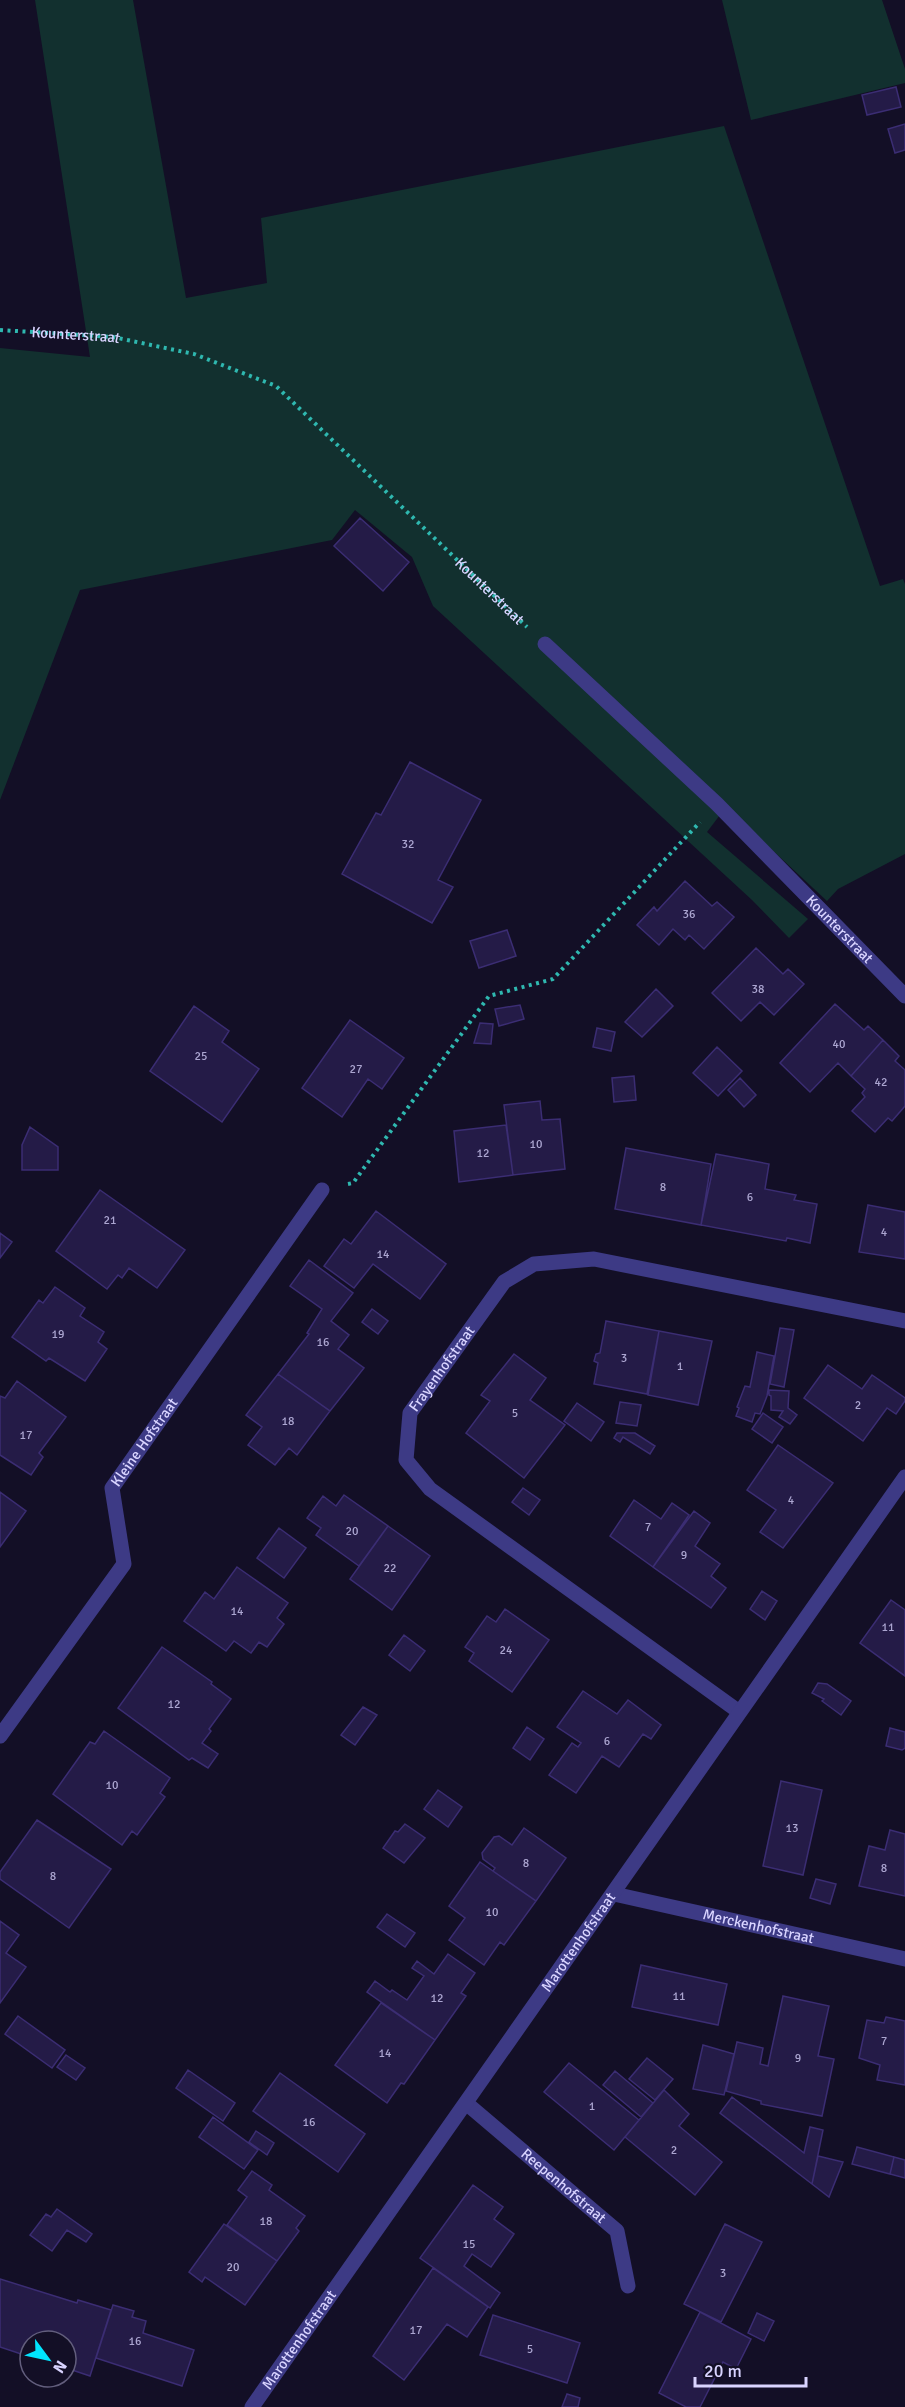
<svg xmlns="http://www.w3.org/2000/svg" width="905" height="2407" font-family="Signika,sans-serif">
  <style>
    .green { fill: #12302f }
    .building { fill: #241b47; stroke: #3b2d73; stroke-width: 1.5 }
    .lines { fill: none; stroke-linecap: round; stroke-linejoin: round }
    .path { stroke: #2fb8b0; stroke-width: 4; stroke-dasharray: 3 4.5; stroke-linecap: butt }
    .street { stroke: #3d3a85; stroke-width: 15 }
    .labels { text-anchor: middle; stroke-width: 5; stroke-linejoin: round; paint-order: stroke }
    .number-label { font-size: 12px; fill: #aca6d1 }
    .street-label { font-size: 15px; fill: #d9d4ff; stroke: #130f26 }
  </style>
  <rect width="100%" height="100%" fill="#130f26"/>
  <path class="green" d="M35,0H133L186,298L267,283L261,218L724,126L880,586L903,579L905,584V854L838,889L827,901L726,807L707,832L808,919L789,938L752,900L433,606L412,557L355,510L332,540L80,590L0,800V348L90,357Z
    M722,0H882L905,69V83L751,120Z"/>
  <path class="building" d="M896,87L901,107L867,115L862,95Z
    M905,124V150L895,153L888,129Z
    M360,518L409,562L383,591L334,546Z
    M410,762L481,800L438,880L453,887L432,923L342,874L376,813L381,815Z
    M685,881L712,906L717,902L734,917L704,949L689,935L685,940L673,929L659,945L637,925L654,907L657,911Z
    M507,930L516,956L479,968L470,941Z
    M756,948L783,974L788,969L804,984L774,1015L760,1002L741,1021L712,993Z
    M656,989L673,1006L642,1037L625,1022Z
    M835,1004L864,1030L868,1026L883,1040L851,1076L838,1063L810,1092L780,1063Z
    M520,1005L524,1019L499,1026L495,1009Z
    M194,1006L229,1031L222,1042L259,1069L222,1122L150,1071Z
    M350,1020L404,1058L382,1089L368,1079L342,1117L302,1088Z
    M480,1023L493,1024L491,1044L474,1043Z
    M597,1028L615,1032L611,1051L593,1047Z
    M883,1040L899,1056L895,1061L905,1070V1106L892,1121L888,1118L875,1132L852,1111L865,1097L862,1093L865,1089L851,1076Z
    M717,1047L742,1071L718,1096L693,1073Z
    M634,1076L636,1100L614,1102L612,1078Z
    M740,1078L756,1095L744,1107L728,1090Z
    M540,1101L542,1120L560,1119L565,1169L513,1175L504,1105Z
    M506,1125L513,1175L459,1182L454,1131Z
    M30,1127L58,1147V1170H22V1145Z
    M626,1148L711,1164L701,1225L615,1209Z
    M716,1154L769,1164L765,1189L796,1195L794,1200L817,1204L810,1243L787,1238L786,1241L701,1225Z
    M100,1190L185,1250L157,1288L129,1268L122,1278L118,1275L107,1289L56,1251Z
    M868,1205L905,1212V1259L859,1252Z
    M376,1211L446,1264L420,1299L373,1264L354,1288L324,1266L344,1239L351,1244Z
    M0,1233L12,1242L0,1258Z
    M309,1260L353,1293L331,1321L349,1335L338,1349L364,1368L330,1411L278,1374L309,1334L307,1333L322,1309L290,1286Z
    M55,1287L85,1308L80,1316L104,1332L98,1342L107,1349L85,1381L49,1358L46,1361L12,1337L39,1300L43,1303Z
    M372,1309L388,1321L378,1334L362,1322Z
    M606,1321L659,1331L647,1394L594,1384L598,1363L594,1361L596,1354L600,1353Z
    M780,1328L794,1330L784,1387L770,1384Z
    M659,1331L712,1341L698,1405L648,1395Z
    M757,1352L774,1356L767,1396L760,1414L755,1413L752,1422L736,1416L739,1408L737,1407L745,1386L750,1387Z
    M514,1354L546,1378L530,1400L565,1425L524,1478L466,1433L490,1401L481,1395Z
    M828,1365L862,1389L872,1375L905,1398V1401L896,1414L887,1408L863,1441L804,1398Z
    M278,1374L330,1411L297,1455L289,1448L275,1465L248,1445L262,1427L246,1415Z
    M17,1381L66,1417L39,1453L43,1457L31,1475L0,1455V1396L5,1398Z
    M769,1390L789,1391L788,1408L797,1415L790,1424L779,1417L783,1411L771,1410V1396L769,1395Z
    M620,1402L641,1405L637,1426L616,1423Z
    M577,1403L604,1422L591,1441L564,1421Z
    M763,1413L783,1427L772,1443L752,1429Z
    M617,1433H635L655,1446L650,1454L623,1437L620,1442L614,1438Z
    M778,1445L833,1483L783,1548L760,1532L776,1510L747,1490Z
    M523,1488L540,1500L529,1515L512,1502Z
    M0,1492L26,1511L0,1547Z
    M344,1495L388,1526L359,1566L316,1535L321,1528L307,1518L323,1496L336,1506Z
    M634,1500L661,1519L672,1503L689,1515L653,1567L610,1536Z
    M694,1511L710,1523L695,1546L720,1564L711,1576L726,1588L711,1608L653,1567Z
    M388,1526L430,1556L392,1610L350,1579Z
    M279,1528L306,1548L284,1578L257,1558Z
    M237,1567L288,1603L277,1618L284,1624L267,1647L259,1642L251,1653L234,1641L226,1651L184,1621L205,1592L214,1599Z
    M762,1591L777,1601L765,1620L750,1609Z
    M891,1600L905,1610V1676L860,1643Z
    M505,1609L549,1640L512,1692L469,1661L474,1653L465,1647L487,1616L496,1622Z
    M404,1635L425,1651L410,1671L389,1655Z
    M162,1647L212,1682L211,1684L231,1699L209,1729L211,1731L202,1743L218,1754L208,1768L192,1758L189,1760L118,1708Z
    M818,1683L827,1684L851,1701L841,1715L822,1701L824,1699L812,1693Z
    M583,1691L617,1714L628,1700L661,1725L651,1739L643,1734L619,1767L602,1756L576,1793L549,1775L572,1743L578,1747L581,1743L557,1727Z
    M363,1707L377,1715L355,1745L341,1735Z
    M527,1727L544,1739L530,1760L513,1748Z
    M890,1728L905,1732V1748L902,1750L886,1746Z
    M104,1731L170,1778L160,1793L165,1797L137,1835L132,1831L122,1845L53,1794L90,1742L95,1744Z
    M781,1781L822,1790L803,1875L763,1866Z
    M438,1790L462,1807L448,1827L424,1809Z
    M37,1820L111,1869L69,1928L0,1879V1872Z
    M405,1824L425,1838L404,1863L383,1848L395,1831L398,1832Z
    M524,1828L566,1858L536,1901L493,1871L495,1868L483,1859L482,1853L494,1837L499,1836L512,1845Z
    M890,1830L905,1834V1896L859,1886L869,1846L885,1850Z
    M480,1862L536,1901L504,1945L500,1942L484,1965L449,1940L465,1918L449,1906Z
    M816,1879L836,1884L830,1904L810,1898Z
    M387,1914L415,1933L405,1947L377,1927Z
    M0,1921L19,1935L6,1953L26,1967L0,2003Z
    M448,1954L475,1973L461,1993L466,1996L435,2040L367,1992L375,1981L390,1992L392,1990L407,2000L424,1976L412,1968L417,1961L434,1974Z
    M641,1965L727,1984L718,2025L632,2007Z
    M783,1996L829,2006L818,2056L834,2059L822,2116L761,2104V2101L726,2091L737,2042L763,2048L760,2064L768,2066Z
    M381,2003L435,2040L404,2084L401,2083L387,2103L335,2065Z
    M18,2016L65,2050L52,2068L5,2034Z
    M886,2017L905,2021V2085L877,2080L880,2065L859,2058L867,2020L884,2023Z
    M703,2045L734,2054L724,2095L693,2089Z
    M66,2055L85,2068L76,2080L57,2067Z
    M647,2058L673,2079L655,2100L629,2079Z
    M569,2063L639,2120L614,2150L544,2092Z
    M188,2070L235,2103L223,2121L176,2088Z
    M615,2071L653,2103L641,2117L603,2085Z
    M280,2073L365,2134L338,2172L253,2111Z
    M664,2090L689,2114L679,2126L722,2162L695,2195L625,2137Z
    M732,2097L804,2153L810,2127L823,2130L812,2184L720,2113Z
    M213,2117L258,2150L244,2169L199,2137Z
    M256,2131L274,2143L267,2155L249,2142Z
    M857,2147L894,2157L890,2174L852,2164Z
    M818,2156L843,2162L829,2197L812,2184Z
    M894,2157L905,2160V2178L890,2174Z
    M252,2171L272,2185L269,2190L305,2216L296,2228L299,2231L277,2261L227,2225L247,2197L238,2190Z
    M473,2185L503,2207L494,2219L514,2234L491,2267L472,2254L464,2266L500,2293L490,2308L420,2258Z
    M57,2209L92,2234L86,2242L67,2230L52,2251L30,2235L46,2214L51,2217Z
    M224,2224L277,2261L245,2305L205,2277L202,2282L189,2272Z
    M725,2224L762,2242L721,2322L684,2304Z
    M433,2268L488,2307L467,2337L447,2324L404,2380L373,2356Z
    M0,2279L77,2303L78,2300L111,2310L90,2376L66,2368V2341H30V2357L0,2347Z
    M113,2305L134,2311L132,2317L146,2321L143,2333L194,2350L182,2386L96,2358Z
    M700,2312L751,2339L736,2369L723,2362L700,2407H686L659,2393Z
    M757,2313L774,2321L764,2341L748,2333Z
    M493,2315L580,2343L567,2383L480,2355Z
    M567,2394L580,2398L578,2407H562Z"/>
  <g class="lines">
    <g class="path">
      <path id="s1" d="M0,330L113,337L194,354L276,386L527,627"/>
      <path d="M348,1184L353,1183L489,996L553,979L700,822"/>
    </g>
    <g class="street">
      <path id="s2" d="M545,644L717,804L905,996"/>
      <path id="s3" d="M738,1711L430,1489L406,1460L410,1413L504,1282L534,1264L594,1259L905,1321"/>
      <path id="s4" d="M0,1736L124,1564L112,1488L322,1190"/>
      <path id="s5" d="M614,1894L905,1959"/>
      <path id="s6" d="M466,2103L617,2231L628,2286"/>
      <path id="s7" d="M252,2407L905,1477"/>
    </g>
  </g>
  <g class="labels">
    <g class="number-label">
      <text x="408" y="848">32</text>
      <text x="689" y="918">36</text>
      <text x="758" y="993">38</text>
      <text x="839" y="1048">40</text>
      <text x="201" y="1060">25</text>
      <text x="356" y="1073">27</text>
      <text x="881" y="1086">42</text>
      <text x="536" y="1148">10</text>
      <text x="483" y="1157">12</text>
      <text x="663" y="1191">8</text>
      <text x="750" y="1201">6</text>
      <text x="110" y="1224">21</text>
      <text x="884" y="1236">4</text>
      <text x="383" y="1258">14</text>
      <text x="58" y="1338">19</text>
      <text x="323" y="1346">16</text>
      <text x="624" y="1362">3</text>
      <text x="680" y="1370">1</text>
      <text x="858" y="1409">2</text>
      <text x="515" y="1417">5</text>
      <text x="288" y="1425">18</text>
      <text x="26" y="1439">17</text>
      <text x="791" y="1504">4</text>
      <text x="648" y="1531">7</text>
      <text x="352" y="1535">20</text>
      <text x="684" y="1559">9</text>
      <text x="390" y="1572">22</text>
      <text x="237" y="1615">14</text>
      <text x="888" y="1631">11</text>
      <text x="506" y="1654">24</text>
      <text x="174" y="1708">12</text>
      <text x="607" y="1745">6</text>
      <text x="112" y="1789">10</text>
      <text x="792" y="1832">13</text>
      <text x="526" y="1867">8</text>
      <text x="884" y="1872">8</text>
      <text x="53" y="1880">8</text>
      <text x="492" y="1916">10</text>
      <text x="679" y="2000">11</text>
      <text x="437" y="2002">12</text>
      <text x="884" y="2045">7</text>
      <text x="385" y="2057">14</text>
      <text x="798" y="2062">9</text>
      <text x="592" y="2110">1</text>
      <text x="309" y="2126">16</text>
      <text x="674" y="2154">2</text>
      <text x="266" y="2225">18</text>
      <text x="469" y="2248">15</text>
      <text x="233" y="2271">20</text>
      <text x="723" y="2277">3</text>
      <text x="416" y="2334">17</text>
      <text x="135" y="2345">16</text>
      <text x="530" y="2353">5</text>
    </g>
    <g class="street-label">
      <text dy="5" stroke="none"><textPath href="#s1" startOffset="76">Kounterstraat</textPath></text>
      <text dy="5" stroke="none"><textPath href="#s1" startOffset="580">Kounterstraat</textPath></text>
      <text dy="5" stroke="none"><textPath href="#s2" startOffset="410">Kounterstraat</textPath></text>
      <text dy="5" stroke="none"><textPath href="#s3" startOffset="519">Frayenhofstraat</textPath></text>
      <text dy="5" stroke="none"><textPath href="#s4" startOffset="345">Kleine Hofstraat</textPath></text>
      <text dy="5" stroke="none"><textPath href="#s5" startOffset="148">Merckenhofstraat</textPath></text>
      <text dy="5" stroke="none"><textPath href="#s7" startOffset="568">Marottenhofstraat</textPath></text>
      <text dy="5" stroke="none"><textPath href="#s6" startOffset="128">Reepenhofstraat</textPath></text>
      <text dy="5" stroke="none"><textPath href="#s7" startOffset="82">Marottenhofstraat</textPath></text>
    </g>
  </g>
  <g transform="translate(48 2359) rotate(123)"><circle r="28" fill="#130f26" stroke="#625e7d" stroke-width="1.5"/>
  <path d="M0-4.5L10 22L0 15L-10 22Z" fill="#00e5ff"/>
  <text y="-9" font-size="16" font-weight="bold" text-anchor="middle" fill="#d9d4ff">N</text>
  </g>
  <path d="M695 2377v9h111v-9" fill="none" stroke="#d9d4ff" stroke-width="3"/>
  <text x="704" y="2377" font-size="18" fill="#d9d4ff" stroke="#130f26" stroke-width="4.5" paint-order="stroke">20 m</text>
</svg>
